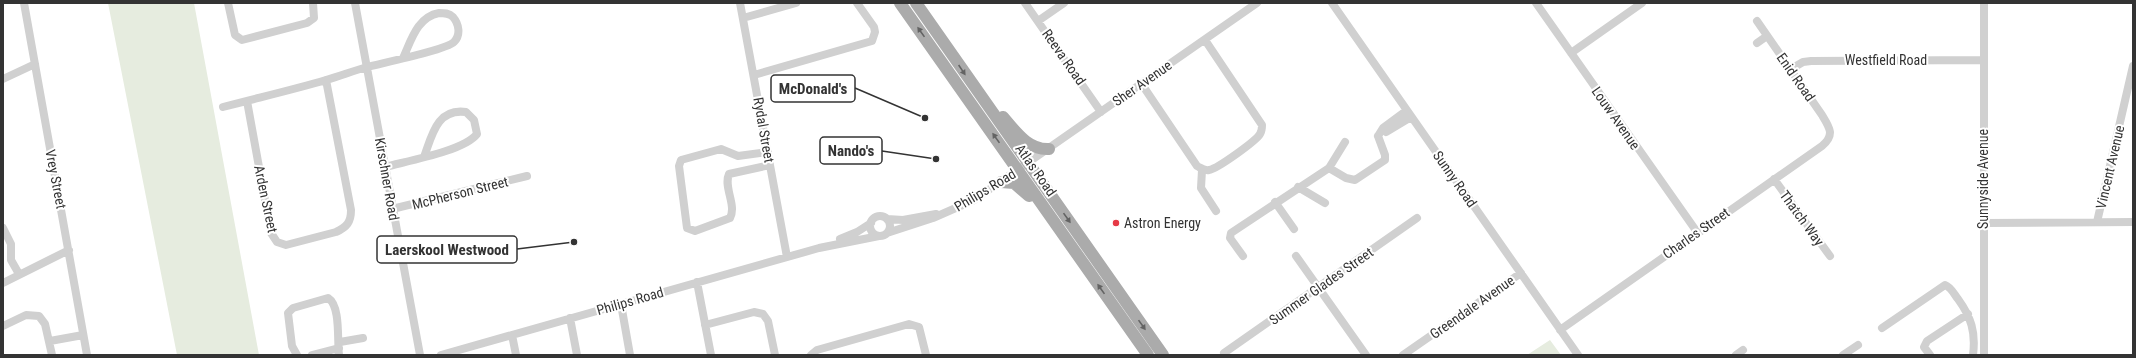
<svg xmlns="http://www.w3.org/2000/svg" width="2136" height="358" font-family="'Roboto Condensed',sans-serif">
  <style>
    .green { fill: #e6ecdf }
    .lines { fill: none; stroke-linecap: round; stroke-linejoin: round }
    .street { stroke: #d0d0d0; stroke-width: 8 }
    .primary { stroke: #ababab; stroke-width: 12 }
    .oneway { fill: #636363 }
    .poi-dot { fill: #e63946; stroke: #fff; stroke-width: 1.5 }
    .labels { text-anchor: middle; stroke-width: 4; stroke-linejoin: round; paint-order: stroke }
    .street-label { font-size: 14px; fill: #333; stroke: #fff }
    .poi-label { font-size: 14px; fill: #333; stroke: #fff; text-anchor: start }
    .leader { fill: none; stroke: #333; stroke-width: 1.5 }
    .callout-dot { fill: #333; stroke: #fff; stroke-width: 1.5 }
    .callout { fill: #fff; stroke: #333; stroke-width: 1.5 }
    .callout-label { font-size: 15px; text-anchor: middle; font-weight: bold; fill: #333 }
  </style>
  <rect width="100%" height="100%" fill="#fff"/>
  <path class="green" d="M108,3H194L259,355H177Z
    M1550,340L1561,355H1527Z"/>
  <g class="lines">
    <path class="street" d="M24,3L87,355
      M228,3L235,35L242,40L307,23L314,18L313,3
      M355,3L420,355
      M740,3L787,257
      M1025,3L1101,112
      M1332,3L1578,355
      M1536,3L1697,232
      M1984,3V355
      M743,18L796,3
      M1038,21L1064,3
      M1757,43L1767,36
      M1571,53L1642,3
      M1791,69L1803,62L1811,61L1983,60
      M754,75L872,41L875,32L874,27L857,3
      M3,79L35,64
      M1141,83L1197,166C1201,168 1204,171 1209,170C1217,169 1256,141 1260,134C1262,131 1262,128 1262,125L1205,40
      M247,101L271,233L277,242L286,245L336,232C347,227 351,222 351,210L326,80
      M223,107C257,98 292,90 326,80C340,76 353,71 367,67C382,63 446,50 454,42C461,35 459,24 453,17C449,13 444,13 439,13C417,17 411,41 403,58
      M1386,132L1411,117
      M1378,136L1383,128L1406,111
      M1345,142L1329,168L1346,178L1355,180L1385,160V155L1378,136
      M768,152L738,156L721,149L681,160L679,166L687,228L695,231L730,218C737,205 723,187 729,174L770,165
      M385,167C407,161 464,151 477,134L474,120L466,112C437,108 432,135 424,157
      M1202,170L1201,188L1216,211
      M1774,179L1830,256
      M1298,187L1325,203
      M1275,202L1294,229
      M392,209L527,176
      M870 226a10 10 0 1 1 20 0a10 10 0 1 1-20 0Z
      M887,219L903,220L936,214
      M2097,222L2133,66
      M1983,223L2133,222
      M3,228L11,244V260L19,274
      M887,233L933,218L974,200L1257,3
      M840,239L857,232L871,223
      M1243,256L1230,238L1231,233L1329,168
      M1296,256L1366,355
      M697,282L711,355
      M3,283L69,250
      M621,304L630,355
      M570,318L577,355
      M705,325L754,312L763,314L768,321L775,355
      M3,326L26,315L39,316L45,324L52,355
      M1882,328L1945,285C1951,287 1954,294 1958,299C1971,317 1976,332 1973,355
      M1560,330L1822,146C1835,135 1830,128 1822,115L1757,21
      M512,335L516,355
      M50,341L83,335
      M340,342L363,338
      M1224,353L1417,218
      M297,355L292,346L288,313L293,308L328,298C341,306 337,341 339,355
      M312,355L339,348
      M441,355L819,248L879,236
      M811,355L817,350L909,324L919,327L926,355
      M1403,355L1521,273
      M1736,355L1743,350
      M1843,355L1858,345
      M1930,355L1924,347L1927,341L1968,314"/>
    <path class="primary" d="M900,3L1148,355
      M916,3L1163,355
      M1003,117C1016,132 1028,150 1049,149
      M1001,182L1014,183L1029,196"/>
  </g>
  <defs><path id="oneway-solid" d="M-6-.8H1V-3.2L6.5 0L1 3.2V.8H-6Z"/></defs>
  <g class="oneway">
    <use href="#oneway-solid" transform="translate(921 32) rotate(-125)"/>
    <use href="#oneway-solid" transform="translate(962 70) rotate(56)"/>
    <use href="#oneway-solid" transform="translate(996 138) rotate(-125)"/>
    <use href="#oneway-solid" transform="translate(1067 218) rotate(55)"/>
    <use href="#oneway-solid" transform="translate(1101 289) rotate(-125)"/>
    <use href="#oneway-solid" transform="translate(1142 325) rotate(55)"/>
  </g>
  <circle class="poi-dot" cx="1116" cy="223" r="4"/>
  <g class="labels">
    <g class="street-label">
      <text transform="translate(1064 57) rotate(55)" y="5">Reeva Road</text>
      <text x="1886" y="65">Westfield Road</text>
      <text transform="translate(1796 77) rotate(55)" y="5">Enid Road</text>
      <text transform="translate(1142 83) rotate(-35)" y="5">Sher Avenue</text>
      <text transform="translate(1616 118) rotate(55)" y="5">Louw Avenue</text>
      <text transform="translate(764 130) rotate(80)" y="5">Rydal Street</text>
      <text transform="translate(2110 167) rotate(-77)" y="5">Vincent Avenue</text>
      <text transform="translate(1036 170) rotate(55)" y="5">Atlas Road</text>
      <text transform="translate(56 179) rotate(79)" y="5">Vrey Street</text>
      <text transform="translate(387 179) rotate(80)" y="5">Kirschner Road</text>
      <text transform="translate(1455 179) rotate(55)" y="5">Sunny Road</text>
      <text transform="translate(1983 179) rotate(-90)" y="5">Sunnyside Avenue</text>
      <text transform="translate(985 190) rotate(-31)" y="5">Philips Road</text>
      <text transform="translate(460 193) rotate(-14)" y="5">McPherson Street</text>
      <text transform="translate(266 199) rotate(78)" y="5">Arden Street</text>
      <text transform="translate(1802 218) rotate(54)" y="5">Thatch Way</text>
      <text transform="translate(1696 233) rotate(-35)" y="5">Charles Street</text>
      <text transform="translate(1321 286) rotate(-35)" y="5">Summer Glades Street</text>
      <text transform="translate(630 301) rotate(-16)" y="5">Philips Road</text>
      <text transform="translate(1472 307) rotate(-35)" y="5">Greendale Avenue</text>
    </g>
    <g class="poi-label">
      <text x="1124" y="228">Astron Energy</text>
    </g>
  </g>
  <path class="leader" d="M925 118L855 88M936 159L882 151M574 242L517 249"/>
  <g class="callout-dot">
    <circle cx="925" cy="118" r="4"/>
    <circle cx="936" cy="159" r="4"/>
    <circle cx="574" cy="242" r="4"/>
  </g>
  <g class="callout">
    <rect x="771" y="75" width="84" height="27" rx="4"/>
    <rect x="820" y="137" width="62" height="27" rx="4"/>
    <rect x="377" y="236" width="140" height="27" rx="4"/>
  </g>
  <g class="callout-label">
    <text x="813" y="94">McDonald's</text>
    <text x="851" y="156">Nando's</text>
    <text x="447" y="255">Laerskool Westwood</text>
  </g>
  <rect width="2136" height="358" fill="none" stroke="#333333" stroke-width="8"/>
</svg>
